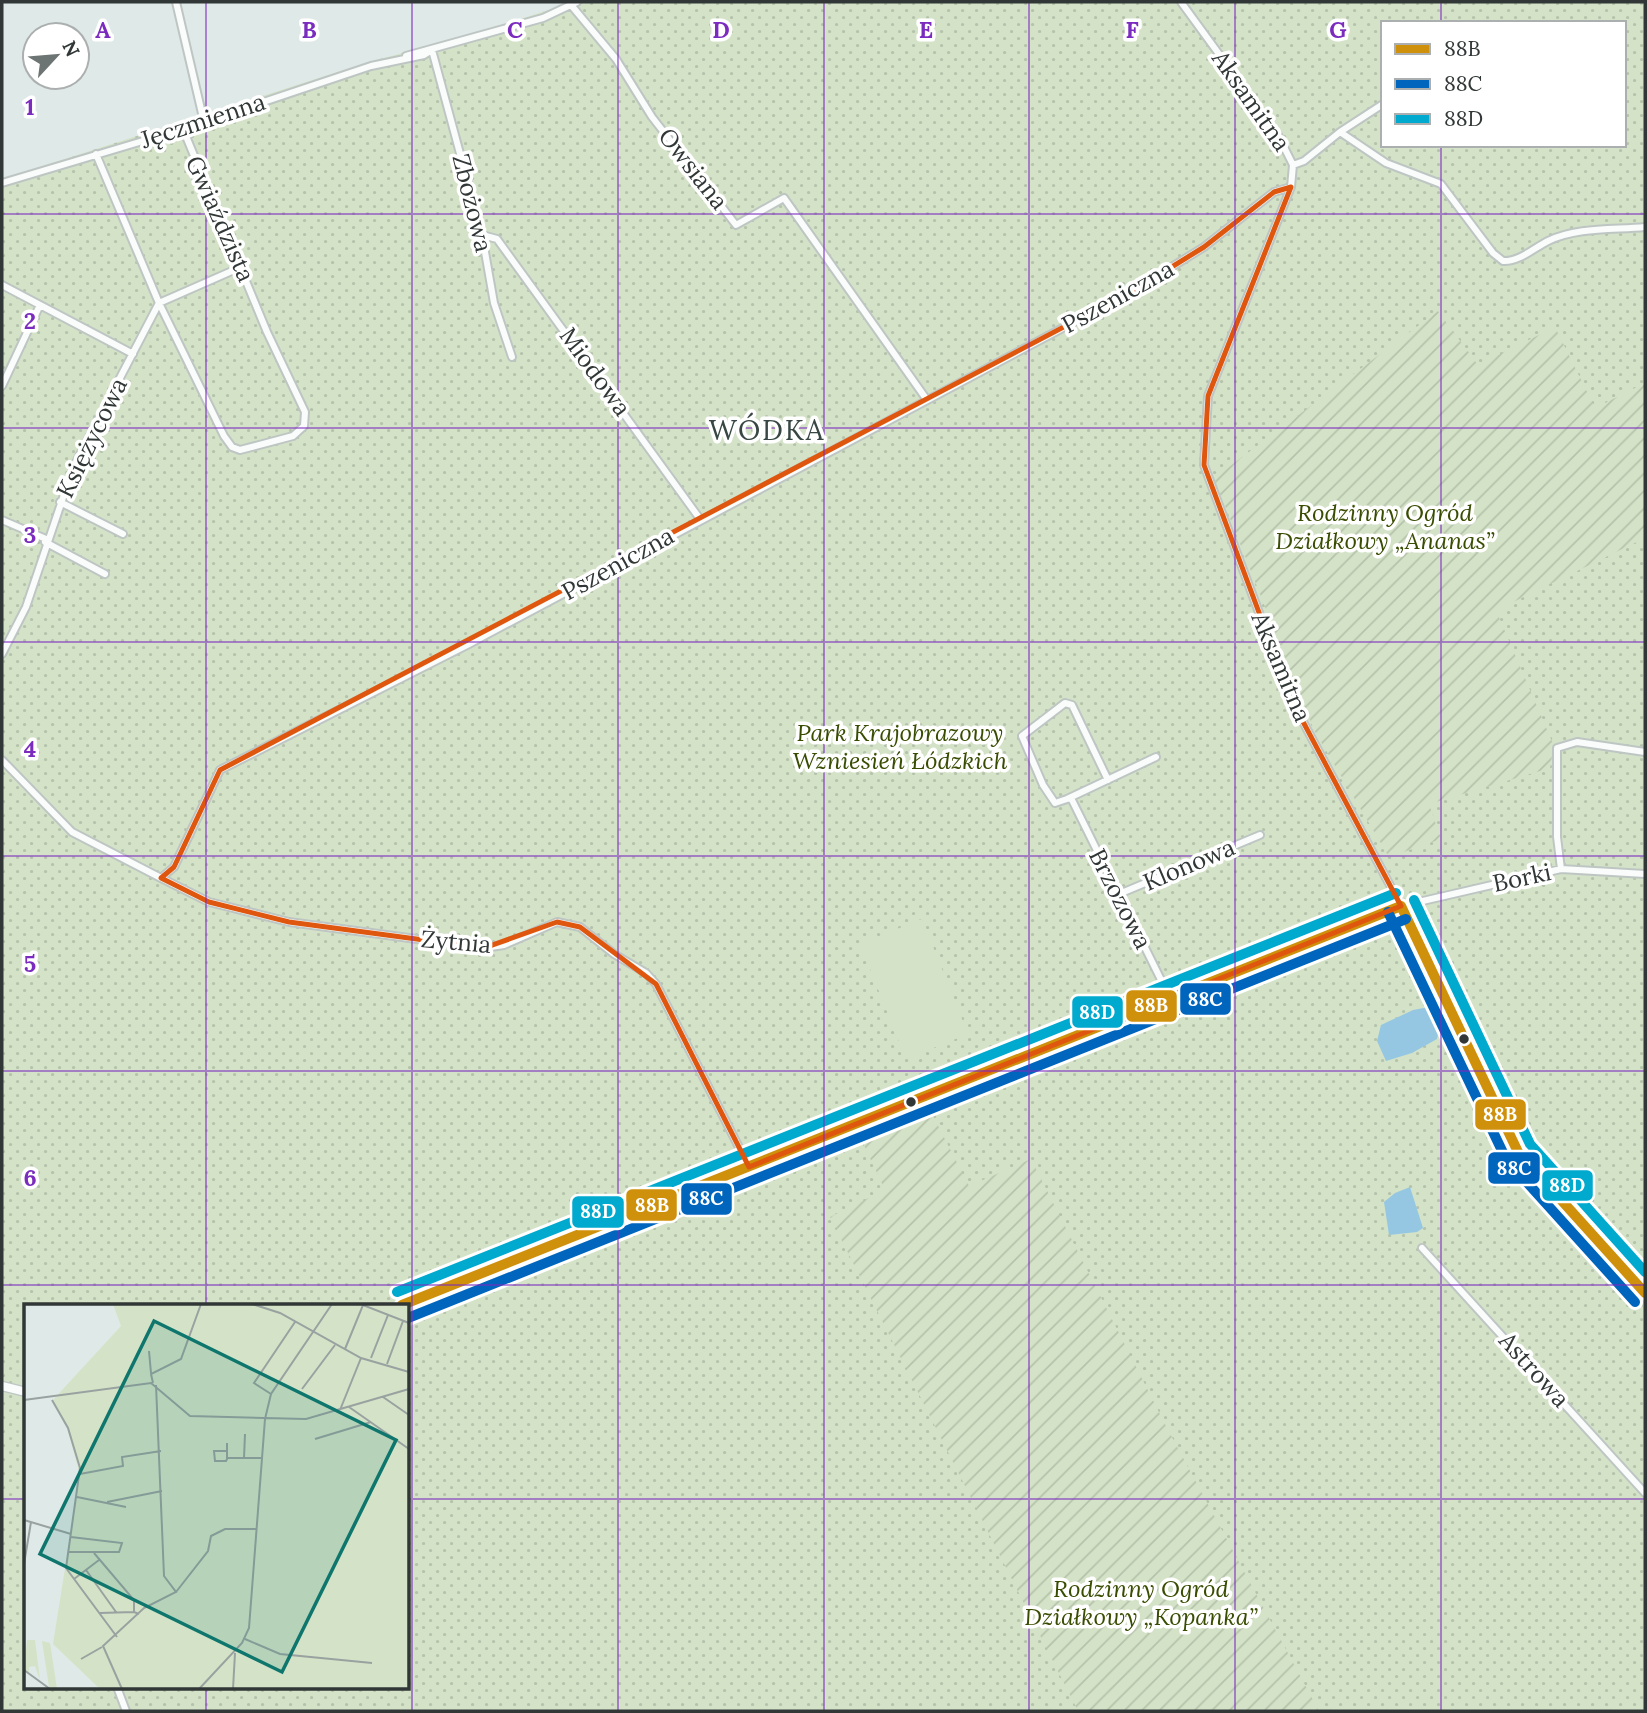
<svg xmlns="http://www.w3.org/2000/svg" width="1647" height="1713" font-family="Lora,serif">
  <style>
    .park { fill: url(#park-dots); fill-rule: evenodd }
    .garden { fill: url(#garden-furrows) }
    .pitch { fill: #d4e3c7 }
    .water { fill: #95c7e3 }
    .lines { fill: none; stroke-linecap: round; stroke-linejoin: round }
    .minor-casing { stroke: #bec6c4; stroke-width: 10 }
    .tertiary-casing { stroke: #bec6c4; stroke-width: 11 }
    .minor { stroke: #fafcfb; stroke-width: 6 }
    .tertiary { stroke: #fafcfb; stroke-width: 8 }
    .bus-1-casing { stroke: #fff; stroke-width: 16 }
    .bus-2-casing { stroke: #fff; stroke-width: 16 }
    .bus-3-casing { stroke: #fff; stroke-width: 16 }
    .bus-1 { stroke: #cf900b; stroke-width: 10 }
    .bus-2 { stroke: #0065bd; stroke-width: 10 }
    .bus-3 { stroke: #00a9ce; stroke-width: 10 }
    .marked { fill: none; stroke: #df570e; stroke-width: 5; stroke-linejoin: round }
    .grid { fill: none; stroke: #7b2cbf; stroke-width: 2; stroke-opacity: 0.55 }
    .bus-dot { fill: #303736; stroke: #fff; stroke-width: 2.5 }
    .labels { text-anchor: middle; stroke-width: 7; stroke-linejoin: round; paint-order: stroke }
    .street-label { font-size: 24px; fill: #303736; stroke: #fff }
    .park-label { font-size: 24px; font-style: italic; fill: #394d02; stroke: #fff }
    .quarter-label { font-size: 28px; letter-spacing: 2px; fill: #384743; stroke: #fff }
    .inset-road { fill: none; stroke: #99a2a0; stroke-width: 2 }
    .view { fill: #0f766e; fill-opacity: 0.15; stroke: #0f766e; stroke-width: 3.5 }
    .inset-edge { fill: none; stroke: #303736; stroke-width: 3.5 }
    .grid-label { font-size: 23px; text-anchor: middle; font-weight: bold; fill: #7b2cbf; stroke: #fff; stroke-width: 7; stroke-linejoin: round; paint-order: stroke }
    .line-badge { stroke: #fff; stroke-width: 2.5 }
    .badge-label { font-size: 19px; text-anchor: middle; font-weight: bold; fill: #fff }
  </style>
  <defs>
    <pattern id="park-dots" width="8" height="8" patternUnits="userSpaceOnUse" patternTransform="scale(1.75)"><rect width="8" height="8" fill="#d4e3c7"/><path d="M2 2h.1M6 6h.1" fill="none" stroke="#b6c3ac" stroke-width="1.8" stroke-linecap="round"/></pattern>
    <pattern id="garden-furrows" width="10" height="10" patternUnits="userSpaceOnUse" patternTransform="scale(1.75)"><rect width="10" height="10" fill="#d4e3c7"/><path d="M-1 1l2-2M0 10L10 0M9 11l2-2" fill="none" stroke="#b6c3ac"/></pattern>
  </defs>
  <rect width="100%" height="100%" fill="#dfe9e7"/>
  <path class="park" d="M574,2H1645V1711H2V179L372,61L461,38ZM1383,23H1624V145H1383ZM26,1305H408V1687H26Z"/>
  <path class="garden" d="M1438,311L1478,365L1555,327L1595,408L1645,383V538L1499,609L1498,615L1554,746L1550,768L1429,804L1441,839L1389,857L1314,730L1214,478Z
    M931,1112L969,1186L1031,1159L1166,1426L1319,1711H1078L830,1217L885,1190L863,1143Z"/>
  <path class="pitch" d="M922,919L968,1034L906,1059L860,944Z"/>
  <path class="water" d="M1429,1007L1440,1026L1437,1039L1412,1053L1386,1061L1377,1041L1381,1025L1413,1010Z
    M1410,1187L1423,1228L1417,1232L1389,1235L1384,1202L1395,1193Z"/>
  <g class="lines">
    <defs>
      <path id="minor" d="M176,2L204,122
        M1181,2L1278,135L1293,165L1291,187L1208,396L1204,465L1292,701L1401,906L1561,869L1645,874
        M571,5L616,59L652,117L736,225L784,198L927,400
        M432,50L482,235L494,303L512,357
        M406,56L543,18L577,2
        M1340,132L1383,104
        M96,154L159,303L224,436L232,447L240,450L293,436L304,426L305,412L267,332L183,129
        M1293,165L1304,161L1340,132L1386,163L1441,184L1493,253L1503,261C1519,262 1534,248 1548,241C1577,227 1613,230 1645,227
        M2,183L183,129L371,66L424,55L432,50
        M482,235L497,239L700,519
        M2,285L133,354
        M2,386L39,307
        M60,502L123,534
        M2,520L46,539
        M45,542L105,574
        M2,654L26,607L73,468L159,303L241,267
        M2,760L72,832L161,878L174,867L220,770L469,644L1136,289L1204,247L1274,192L1291,187
        M1108,780L1072,705L1065,703L1022,736L1043,785L1055,803L1067,799L1156,757
        M1071,798L1171,1000
        M1561,869L1557,837V748L1577,742L1645,752
        M161,878L209,902L289,922L484,948L504,945L557,922L580,927L614,954L646,973L656,984L749,1167
        M1119,894L1260,835
        M1422,1248L1645,1493
        M117,1687L126,1711"/>
      <path id="tertiary" d="M402,1305L1401,906L1518,1152L1645,1293
        M2,1386L26,1392"/>
    </defs>
    <use href="#minor" class="minor-casing"/>
    <use href="#tertiary" class="tertiary-casing"/>
    <use href="#minor" class="minor"/>
    <use href="#tertiary" class="tertiary"/>
    <defs>
      <path id="bus-1" d="M1401,906L1518,1152L1645,1293
        M402,1305L1401,906"/>
      <path id="bus-2" d="M1388,912L1506,1159L1635,1302
        M408,1318L1406,919"/>
      <path id="bus-3" d="M1414,900L1530,1144L1645,1272
        M397,1292L1396,893"/>
    </defs>
    <use href="#bus-1" class="bus-1-casing"/>
    <use href="#bus-2" class="bus-2-casing"/>
    <use href="#bus-3" class="bus-3-casing"/>
    <use href="#bus-1" class="bus-1"/>
    <use href="#bus-2" class="bus-2"/>
    <use href="#bus-3" class="bus-3"/>
  </g>
  <path class="marked" d="M1291,187L1208,396L1204,465L1292,701L1401,906L749,1167L656,984L580,927L557,922L484,948L289,922L209,902L161,878L174,867L220,770L1136,289L1204,247L1274,192Z"/>
  <path class="grid" d="M206,2V1305M412,2V1711M618,2V1711M824,2V1711M1029,2V1711M1235,2V1711M1441,2V23M1441,145V1711M2,214H1645M2,428H1645M2,642H1645M2,856H1645M2,1071H1645M2,1285H1645M2,1499H26M408,1499H1645M206,1687V1711"/>
  <g class="bus-dot">
    <circle cx="1464" cy="1039" r="6"/>
    <circle cx="911" cy="1102" r="6"/>
  </g>
  <g class="labels">
    <g class="street-label">
      <text transform="translate(1251 101) rotate(55)" y="8">Aksamitna</text>
      <text transform="translate(203 121) rotate(-18)" y="8">Jęczmienna</text>
      <text transform="translate(693 169) rotate(52)" y="8">Owsiana</text>
      <text transform="translate(472 203) rotate(76)" y="8">Zbożowa</text>
      <text transform="translate(220 219) rotate(66)" y="8">Gwiaździsta</text>
      <text transform="translate(1118 297) rotate(-29)" y="8">Pszeniczna</text>
      <text transform="translate(595 372) rotate(54)" y="8">Miodowa</text>
      <text transform="translate(92 438) rotate(-64)" y="8">Księżycowa</text>
      <text transform="translate(618 564) rotate(-29)" y="8">Pszeniczna</text>
      <text transform="translate(1281 667) rotate(67)" y="8">Aksamitna</text>
      <text transform="translate(1189 865) rotate(-23)" y="8">Klonowa</text>
      <text transform="translate(1522 878) rotate(-12)" y="8">Borki</text>
      <text transform="translate(1120 899) rotate(63)" y="8">Brzozowa</text>
      <text transform="translate(456 942) rotate(5)" y="8">Żytnia</text>
      <text transform="translate(1534 1370) rotate(48)" y="8">Astrowa</text>
    </g>
    <g class="park-label">
      <text x="1385" y="521">Rodzinny Ogród<tspan x="1385" dy="28">Działkowy „Ananas”</tspan></text>
      <text x="900" y="741">Park Krajobrazowy<tspan x="900" dy="28">Wzniesień Łódzkich</tspan></text>
      <text x="1141" y="1597">Rodzinny Ogród<tspan x="1141" dy="28">Działkowy „Kopanka”</tspan></text>
    </g>
    <g class="quarter-label">
      <text x="767" y="440">WÓDKA</text>
    </g>
  </g>
  <g transform="translate(24 1304)">
    <rect width="385" height="385" fill="#dfe9e7"/>
    <path d="M3,336H11L16,376L11,362L5,363V369L0,365Z" fill="#d4e3c7"/>
    <path d="M18,337L26,339L33,385L25,383Z" fill="#d4e3c7"/>
    <path d="M89,0H385V385H76L29,340L56,170L43,124L28,97L97,22Z" fill="#d4e3c7"/>
    <path d="M206,32V80L232,84L229,103L234,104L233,113L168,112L159,68L170,66V53H184V35ZM359,181L369,216L246,217L245,207H237L238,195H251V184Z" fill="#d4e3c7"/>
    <path class="inset-road" d="M228,0L256,9L337,54L385,68M321,45L339,1L385,19M125,47L127,69M347,54L364,11M363,60L379,17M129,79L127,70L157,55L177,0M278,85L311,41M247,90L230,79L271,18M359,93L385,111M0,96L127,79L166,112L282,115L385,85M28,96L44,124L56,164L42,264L93,333M325,103L385,145M316,106L337,54M291,135L347,118M203,147H190L191,157H202L203,155V139M203,154H238M220,154L221,130M56,170L99,162L98,153L137,147M53,193L102,203M83,198L138,187M0,216L47,230M45,248H95L98,239L47,233M70,249L110,296V308L115,310M0,260L7,218M62,266L92,308M50,275L75,256M152,288L184,247L187,232L201,225H233M76,309L110,308M221,335L256,350L348,359M57,355L78,343M0,366L26,385M98,385L79,342L120,304L152,288L140,272L132,81M175,385L218,339L225,324L241,115L247,90L308,0M209,385L211,349"/>
    <path class="view" d="M130,17L372,136L258,368L16,250Z"/>
    <rect width="385" height="385" class="inset-edge"/>
  </g>
  <g class="grid-label">
    <text x="103" y="38">A</text>
    <text x="309" y="38">B</text>
    <text x="515" y="38">C</text>
    <text x="721" y="38">D</text>
    <text x="926" y="38">E</text>
    <text x="1132" y="38">F</text>
    <text x="1338" y="38">G</text>
    <text x="30" y="115">1</text>
    <text x="30" y="329">2</text>
    <text x="30" y="543">3</text>
    <text x="30" y="757">4</text>
    <text x="30" y="972">5</text>
    <text x="30" y="1186">6</text>
  </g>
  <g class="line-badge">
    <rect x="1179" y="982" width="53" height="34" rx="7" fill="#0065bd"/>
    <rect x="1125" y="989" width="53" height="34" rx="7" fill="#cf900b"/>
    <rect x="1071" y="995" width="53" height="34" rx="7" fill="#00a9ce"/>
    <rect x="1474" y="1098" width="53" height="33" rx="7" fill="#cf900b"/>
    <rect x="1487" y="1151" width="54" height="34" rx="7" fill="#0065bd"/>
    <rect x="1541" y="1169" width="53" height="33" rx="7" fill="#00a9ce"/>
    <rect x="680" y="1182" width="53" height="34" rx="7" fill="#0065bd"/>
    <rect x="625" y="1188" width="53" height="34" rx="7" fill="#cf900b"/>
    <rect x="571" y="1195" width="54" height="34" rx="7" fill="#00a9ce"/>
  </g>
  <g class="badge-label">
    <text x="1205" y="1006">88C</text>
    <text x="1151" y="1012">88B</text>
    <text x="1097" y="1019">88D</text>
    <text x="1500" y="1121">88B</text>
    <text x="1514" y="1175">88C</text>
    <text x="1567" y="1192">88D</text>
    <text x="706" y="1205">88C</text>
    <text x="652" y="1212">88B</text>
    <text x="598" y="1218">88D</text>
  </g>
  <rect width="1647" height="1713" fill="none" stroke="#303736" stroke-width="7"/>
  <rect x="1381" y="21" width="245" height="126" fill="#ffffff" stroke="#acafaf" stroke-width="2"/>
  <rect x="1395" y="44" width="35" height="10" fill="#cf900b" stroke="#acafaf" stroke-width="2"/>
  <text x="1444" y="56" font-size="21" fill="#303736">88B</text>
  <rect x="1395" y="79" width="35" height="10" fill="#0065bd" stroke="#acafaf" stroke-width="2"/>
  <text x="1444" y="91" font-size="21" fill="#303736">88C</text>
  <rect x="1395" y="114" width="35" height="10" fill="#00a9ce" stroke="#acafaf" stroke-width="2"/>
  <text x="1444" y="126" font-size="21" fill="#303736">88D</text>
  <g transform="translate(56 56) rotate(64)"><circle r="33" fill="#ffffff" stroke="#acafaf" stroke-width="2"/>
  <path d="M0-5L12 26L0 18L-12 26Z" fill="#6d7574"/>
  <text y="-10" font-size="19" font-weight="bold" text-anchor="middle" fill="#303736">N</text>
  </g>
</svg>
